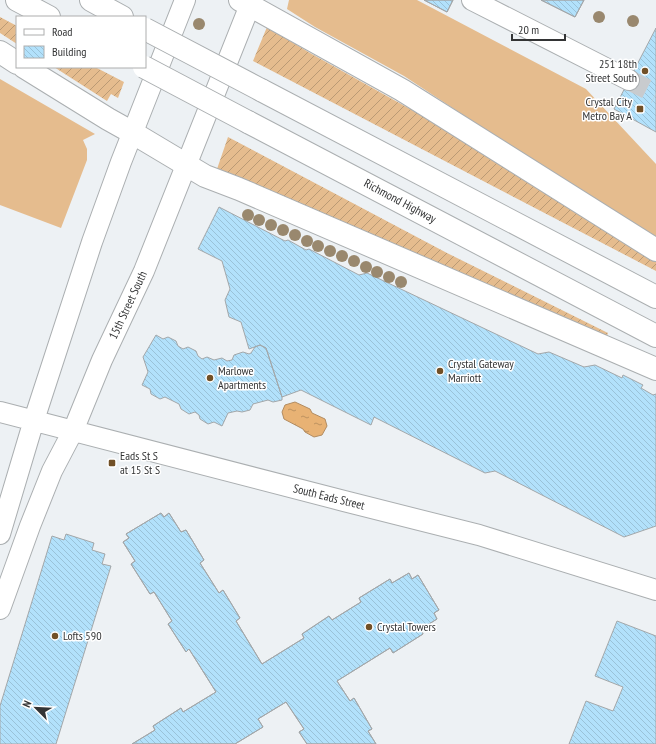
<svg xmlns="http://www.w3.org/2000/svg" width="656" height="744" font-family="'PT Sans Narrow',sans-serif">
  <style>
    .grass { fill: #e5bc8e }
    .garden { fill: url(#garden-furrows) }
    .water { fill: url(#water-ripples); stroke: #b28c61 }
    .building { fill: url(#building-back-hatch); stroke: #a3a7a9 }
    .lines { fill: none; stroke-linecap: round; stroke-linejoin: round }
    .secondary-tunnel { stroke: #c8cbce; stroke-width: 20; stroke-dasharray: 20 10; stroke-linecap: butt }
    .secondary-casing { stroke: #abafb1; stroke-width: 22 }
    .highway-casing { stroke: #abafb1; stroke-width: 24 }
    .secondary { stroke: #fff; stroke-width: 20 }
    .highway { stroke: #fff; stroke-width: 22 }
    .highway-bridge-casing { stroke: #abafb1; stroke-width: 24; stroke-linecap: butt }
    .highway-bridge { stroke: #fff; stroke-width: 22 }
    .tree { fill: #99886e }
    .poi-dot { fill: #715027; stroke: #fff; stroke-width: 1.5 }
    .labels { text-anchor: middle; stroke-width: 3; stroke-linejoin: round; paint-order: stroke }
    .poi-label { font-size: 12px; fill: #333435; stroke: #fff; text-anchor: start }
    .street-label { font-size: 12px; fill: #333435; stroke: #fff }
  </style>
  <defs>
    <pattern id="garden-furrows" width="10" height="10" patternUnits="userSpaceOnUse"><rect width="10" height="10" fill="#e5bc8e"/><path d="M-1 1l2-2M0 10L10 0M9 11l2-2" fill="none" stroke="#ba9a75"/></pattern>
    <pattern id="water-ripples" width="26" height="14" patternUnits="userSpaceOnUse"><rect width="26" height="14" fill="#e8b274"/><path d="M2 4q2-2 4 0t4 0M15 11q2-2 4 0t4 0" fill="none" stroke="#bd9260"/></pattern>
    <pattern id="building-back-hatch" width="6" height="6" patternUnits="userSpaceOnUse"><rect width="6" height="6" fill="#b2e1fb"/><path d="M-1 5l2 2M0 0l6 6M5-1l2 2" fill="none" stroke="#9ac2d8"/></pattern>
  </defs>
  <rect width="100%" height="100%" fill="#edf1f4"/>
  <path class="grass" d="M289,0H417L586,89L656,164V238L512,147L404,76L315,27L287,9Z
    M0,79L95,134L83,140L87,149V160L61,228L0,205Z"/>
  <path class="garden" d="M0,17L17,26V44L0,33Z
    M267,27L310,53L503,161L656,260V271L253,61Z
    M54,67H95L124,82L118,98L111,94L107,101Z
    M228,137L447,253L608,333L606,339L217,169Z"/>
  <path class="water" d="M295,402L310,409L312,413L325,419L327,426L322,435L314,437L305,432L303,429L284,419L282,412L285,405Z"/>
  <path class="building" d="M424,0H453L447,12Z
    M424,0H453L447,12Z
    M541,0H584L575,17Z
    M541,0H584L575,17Z
    M656,28V132L614,109Z
    M219,207L285,241L288,240L306,250L309,249L359,275L367,273L538,354L549,352L584,367L595,365L622,378L623,375L643,385L641,388L653,395L656,394V526L624,537L495,471L485,473L374,417L371,425L301,390L282,397L266,348L260,345L249,349L241,322L229,317L225,300L230,289L222,261L198,249Z
    M156,335L163,339L168,337L176,341L178,346L183,349L188,347L196,351L198,356L202,359L207,357L214,360L222,358L227,361L232,360L234,355L243,352L249,354L251,353L255,347L260,345L266,348L282,397V400L273,402L268,400L253,404L250,410L242,412L237,411L228,413L222,426L214,422L208,424L200,419L199,415L195,412L189,414L181,409L179,404L165,397L160,399L151,394L150,389L142,385L148,372L143,357Z
    M161,513L164,517L169,513L181,532L186,530L204,560L200,563L219,593L223,590L240,618L236,621L262,664L304,638L302,634L329,616L332,620L361,602L359,598L390,579L392,583L409,573L412,579L418,575L439,610L434,613L437,619L421,629L423,634L393,653L390,648L337,681L350,701L354,698L372,729L368,731L376,744H307L299,732L304,729L286,702L258,719L263,727L235,744H132L155,730L153,726L181,708L183,712L216,692L189,649L186,652L168,624L172,621L154,592L150,594L131,564L135,561L123,542L129,538L126,534Z
    M161,513L164,517L169,513L181,532L186,530L204,560L200,563L219,593L223,590L240,618L236,621L262,664L304,638L302,634L329,616L332,620L361,602L359,598L390,579L392,583L409,573L412,579L418,575L439,610L434,613L437,619L421,629L423,634L393,653L390,648L337,681L350,701L354,698L372,729L368,731L376,744H307L299,732L304,729L286,702L258,719L263,727L235,744H132L155,730L153,726L181,708L183,712L216,692L189,649L186,652L168,624L172,621L154,592L150,594L131,564L135,561L123,542L129,538L126,534Z
    M66,534L94,543L92,550L105,554L102,564L111,566L56,744H0V706L52,536L64,540Z
    M617,621L656,636V744H569L586,701L613,711L623,687L595,676Z"/>
  <g class="lines">
    <path class="secondary-tunnel" d="M629,80L656,94"/>
    <defs>
      <path id="secondary" d="M472,0L629,80
        M0,412L344,501L479,535L656,590
        M0,534L34,420L92,242L121,162L185,0
        M0,609L30,526L52,471L73,431L102,360L144,271L252,0"/>
      <path id="highway" d="M17,0L49,17
        M91,0L122,17
        M240,0L402,90L656,250
        M0,52L17,63
        M24,67L108,119L133,133L205,176L239,189L656,369
        M261,90L656,297
        M248,122L656,336"/>
    </defs>
    <use href="#secondary" class="secondary-casing"/>
    <use href="#highway" class="highway-casing"/>
    <use href="#secondary" class="secondary"/>
    <use href="#highway" class="highway"/>
    <defs>
      <path id="highway-bridge" d="M145,29L261,90
        M144,67L248,122"/>
    </defs>
    <use href="#highway-bridge" class="highway-bridge-casing"/>
    <use href="#highway-bridge" class="highway-bridge"/>
  </g>
  <g class="tree">
    <circle cx="599" cy="17" r="6"/>
    <circle cx="633" cy="21" r="6"/>
    <circle cx="199" cy="24" r="6"/>
    <circle cx="248" cy="215" r="6"/>
    <circle cx="259" cy="220" r="6"/>
    <circle cx="271" cy="225" r="6"/>
    <circle cx="283" cy="230" r="6"/>
    <circle cx="295" cy="235" r="6"/>
    <circle cx="307" cy="241" r="6"/>
    <circle cx="318" cy="246" r="6"/>
    <circle cx="330" cy="251" r="6"/>
    <circle cx="342" cy="256" r="6"/>
    <circle cx="354" cy="261" r="6"/>
    <circle cx="366" cy="267" r="6"/>
    <circle cx="377" cy="272" r="6"/>
    <circle cx="389" cy="277" r="6"/>
    <circle cx="401" cy="282" r="6"/>
  </g>
  <g class="poi-dot">
    <circle cx="645" cy="71" r="4"/>
    <rect x="636" y="105" width="8" height="8" rx="2"/>
    <circle cx="440" cy="371" r="4"/>
    <circle cx="210" cy="378" r="4"/>
    <rect x="108" y="459" width="8" height="8" rx="2"/>
    <circle cx="369" cy="627" r="4"/>
    <circle cx="55" cy="636" r="4"/>
  </g>
  <g class="labels">
    <g class="poi-label">
      <text x="637" y="68" text-anchor="end">251 18th<tspan x="637" dy="14">Street South</tspan></text>
      <text x="632" y="106" text-anchor="end">Crystal City<tspan x="632" dy="14">Metro Bay A</tspan></text>
      <text x="448" y="368">Crystal Gateway<tspan x="448" dy="14">Marriott</tspan></text>
      <text x="218" y="375">Marlowe<tspan x="218" dy="14">Apartments</tspan></text>
      <text x="120" y="460">Eads St S<tspan x="120" dy="14">at 15 St S</tspan></text>
      <text x="377" y="631">Crystal Towers</text>
      <text x="63" y="640">Lofts 590</text>
    </g>
    <g class="street-label">
      <text transform="translate(400 201) rotate(28)" y="4">Richmond Highway</text>
      <text transform="translate(128 305) rotate(-65)" y="4">15th Street South</text>
      <text transform="translate(329 497) rotate(14)" y="4">South Eads Street</text>
    </g>
  </g>
  <rect x="16" y="16" width="130" height="52" fill="#ffffff" stroke="#adaeae"/>
  <rect x="24" y="29" width="20" height="6" fill="#ffffff" stroke="#adaeae"/>
  <text x="52" y="36" font-size="12" fill="#333435">Road</text>
  <rect x="24" y="46" width="20" height="12" fill="url(#building-back-hatch)" stroke="#adaeae"/>
  <text x="52" y="56" font-size="12" fill="#333435">Building</text>
  <g transform="translate(36 708) rotate(294)" stroke="#ffffff" stroke-width="3" paint-order="stroke">
  <path d="M0-3L7 15L0 10L-7 15Z" fill="#333435"/>
  <text y="-6" font-size="11" font-weight="bold" text-anchor="middle" fill="#333435">N</text>
  </g>
  <path d="M512 34v6h53v-6" fill="none" stroke="#333435" stroke-width="2"/>
  <text x="518" y="34" font-size="12" fill="#333435" stroke="#ffffff" stroke-width="3" paint-order="stroke">20 m</text>
</svg>
